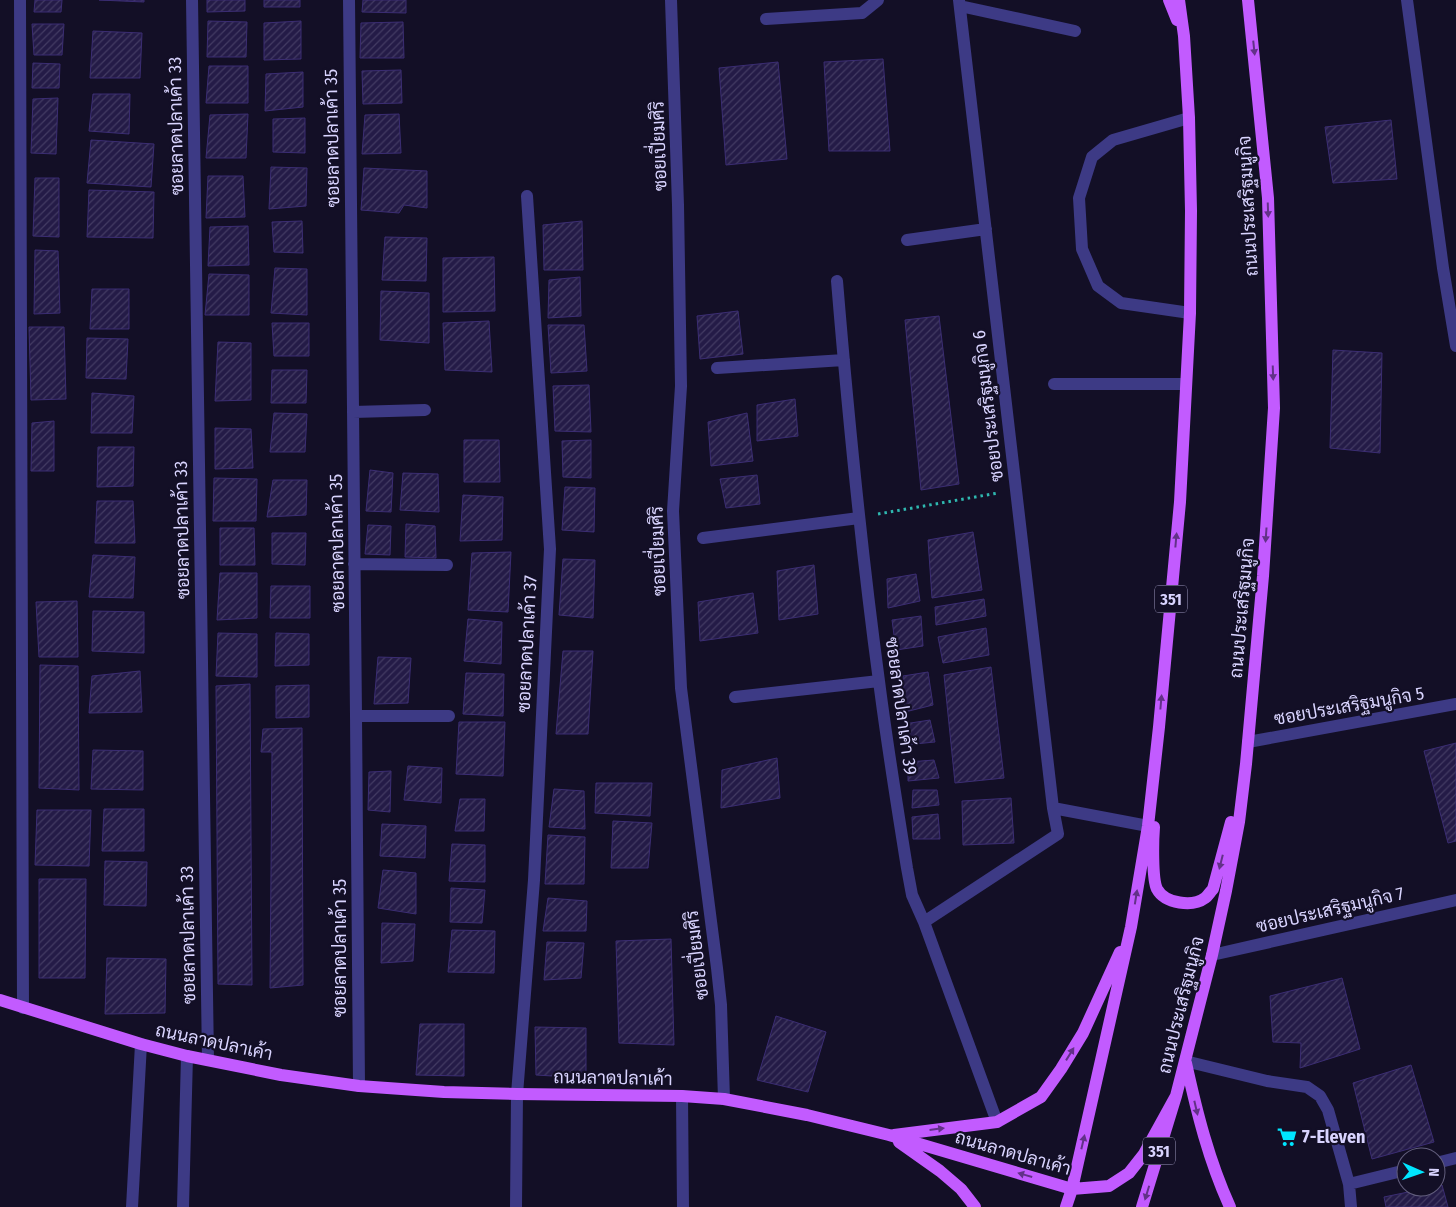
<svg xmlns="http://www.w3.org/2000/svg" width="1456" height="1207" font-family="'Fira Sans Condensed',Sarabun,sans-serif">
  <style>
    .building { fill: url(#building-hatch); stroke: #3b2d73 }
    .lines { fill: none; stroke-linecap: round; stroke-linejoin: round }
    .path { stroke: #2fb8b0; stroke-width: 3; stroke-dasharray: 2.5 4; stroke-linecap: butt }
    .minor { stroke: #3d3a85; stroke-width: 12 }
    .major { stroke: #c25bff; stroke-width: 12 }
    .oneway { fill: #623188 }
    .labels { text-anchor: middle; stroke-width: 4.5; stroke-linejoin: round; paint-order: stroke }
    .shield { fill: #130f26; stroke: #9e99be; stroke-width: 1 }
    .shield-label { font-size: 16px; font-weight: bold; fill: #d9d4ff }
    .street-label { font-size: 18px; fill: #d9d4ff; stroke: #130f26 }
    .poi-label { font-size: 18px; font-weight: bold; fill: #d9d4ff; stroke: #130f26; text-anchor: start }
  </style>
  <defs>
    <pattern id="building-hatch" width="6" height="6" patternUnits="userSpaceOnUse" patternTransform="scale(1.25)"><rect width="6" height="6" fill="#241b47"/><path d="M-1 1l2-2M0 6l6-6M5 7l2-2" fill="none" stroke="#433b63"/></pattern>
  </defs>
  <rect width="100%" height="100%" fill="#130f26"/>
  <path class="building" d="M35,0H62L61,12H34Z
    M99,0H144V2Z
    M207,0H245V11L207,12Z
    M264,0H300V7H264Z
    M363,0H406V13L362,12Z
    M208,21L247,22L246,57H207Z
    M301,21V59L264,60V23Z
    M403,22L404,58H360L361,23Z
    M32,24H64L62,55H34Z
    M93,31L142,33L140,78H90Z
    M883,59L890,151H829L824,62Z
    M778,62L787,159L726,165L719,68Z
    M33,63L60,64L59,88H32Z
    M209,66H248V103H206Z
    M401,70L402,103L363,104L362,71Z
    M303,72V107L265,111L266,74Z
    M93,94H130L129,134L89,131Z
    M58,98L56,154L31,153L33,99Z
    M248,114L246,158H206L210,115Z
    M399,114L401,153L362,154L365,115Z
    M305,118V153L273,152V119Z
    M1391,120L1397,179L1333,183L1325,127Z
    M91,140L154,144L151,187L87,183Z
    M271,167L307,168L306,206L269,209Z
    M364,168L427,171V208L404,205L399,213L361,210Z
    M208,176H243L245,217L206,218Z
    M35,178H59V237L33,236Z
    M89,190L154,192L153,238L87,237Z
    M302,221L303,253L274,252L272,222Z
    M582,221L583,270H544L543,225Z
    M248,226L249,265L208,266L210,227Z
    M385,237L427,238L426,281L382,280Z
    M35,250L58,251L60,313L34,314Z
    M494,257L495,311L443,312V258Z
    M275,268L307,269V315L271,313Z
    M209,274L249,275V315H205Z
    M580,277L581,316L548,318L549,280Z
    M92,289H129V329H90Z
    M381,291L429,293V343L380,340Z
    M738,311L743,354L700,359L697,316Z
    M939,316L959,484L921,490L905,320Z
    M489,321L492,372L445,370L443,323Z
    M272,323H309V356H274Z
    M548,325H584L587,371L551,373Z
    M29,327H64L66,399L31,400Z
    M87,338L128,339L126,379L86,378Z
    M218,342L251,343V400L215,401Z
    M1333,350L1382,353L1380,453L1330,448Z
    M272,370H307L306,403H271Z
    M589,385L591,432L555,431L553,386Z
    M92,393L134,396L132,433H91Z
    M795,399L798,436L757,441V405Z
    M274,413L307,414L305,452H270Z
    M747,413L753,461L711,466L708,422Z
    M54,421V471H31L32,423Z
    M215,428L251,429L253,468L215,469Z
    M464,440H499L500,482H464Z
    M591,440V478L563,477L562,441Z
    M98,447H134L133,486L97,487Z
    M370,470L393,473L391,512L366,511Z
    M403,473L438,474L439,512L400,510Z
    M757,475L760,504L726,508L720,479Z
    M214,478L257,479L256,521H213Z
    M273,480H307L306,515L267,517Z
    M565,487L595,488L594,532L562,530Z
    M463,495L503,497L502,540L460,541Z
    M97,501H133L135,543H95Z
    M406,524L435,526L436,558L405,557Z
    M368,525L391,526L390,555L365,554Z
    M220,528H254L255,565H220Z
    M973,532L982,590L932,598L928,540Z
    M272,533H306L305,565L272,564Z
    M511,552L508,612L468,610L472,553Z
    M93,555L135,557L133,598L89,597Z
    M563,559L595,560L593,618L559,615Z
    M814,565L818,614L779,620L777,571Z
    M220,573H257V618L217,620Z
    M916,574L920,601L888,608L887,579Z
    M271,586H310V618H270Z
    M753,593L758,633L700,641L698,602Z
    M984,599L986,616L936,625L935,607Z
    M77,601L78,657H39L36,602Z
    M93,611L144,612V653L92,651Z
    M921,616L923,646L896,650L892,620Z
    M468,619L502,622L501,664L464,661Z
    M986,628L989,655L943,663L938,637Z
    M218,633L257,634V677L216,676Z
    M276,633L309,634V665L275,666Z
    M563,651H593L588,734H556Z
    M378,657L411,658L408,703L374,704Z
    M40,665L78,666L79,790L39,788Z
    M991,667L1004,778L955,783L944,675Z
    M140,671L142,712L89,713L92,676Z
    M928,672L933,705L905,712L903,676Z
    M466,673L504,674L503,716L463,714Z
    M250,684L252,985L218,984L216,686Z
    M309,685V717L276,718V686Z
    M930,720L935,742L904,745V724Z
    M459,722H505L503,776L456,774Z
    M302,728L303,985L270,988L272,752H261L263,729Z
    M1456,743V841L1448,843L1424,751Z
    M93,750L143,751V790L91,789Z
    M777,758L780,798L721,808L722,770Z
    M934,760L939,778L908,781V762Z
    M408,766L442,768L441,803L404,800Z
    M391,771L390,812L368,810L369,772Z
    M596,783H652L650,816L595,813Z
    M554,789L584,791L585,829L549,827Z
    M913,790H937L939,805L912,808Z
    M1011,798L1014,843L963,845L962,801Z
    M460,799H485L484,831H455Z
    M104,809H144V851H102Z
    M37,810H91L89,866L35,865Z
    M938,814L940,839H913L912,817Z
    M613,821L652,823L648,868H611Z
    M382,824L426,826L425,858L380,856Z
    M548,835L585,837L584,884H545Z
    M452,844L485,845V882L449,881Z
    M105,861L147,862L146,906L104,905Z
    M383,870L416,873V914L378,908Z
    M39,879H86L85,978H39Z
    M451,888L485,890L482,923L450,922Z
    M548,898L587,901L586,931H543Z
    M382,923L415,924L413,961L381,963Z
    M452,930L495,931L494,973L448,972Z
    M671,939L674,1045L619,1043L616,941Z
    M547,942L584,943L581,978L544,980Z
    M107,958L166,959L165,1013L105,1014Z
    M1342,978L1360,1049L1300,1068L1301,1043L1273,1042L1270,996Z
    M776,1016L826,1032L808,1092L757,1080Z
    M420,1024H464V1076L416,1075Z
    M535,1027L586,1028V1078L536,1075Z
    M1411,1065L1434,1142L1372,1159L1353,1083Z
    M1442,1185L1448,1207H1386L1384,1197Z"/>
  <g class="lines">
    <path class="path" d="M878,514L998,493"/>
    <path class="minor" d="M20,0L23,1008
      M192,0L208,1060
      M349,0L356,716L359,1086
      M671,0L678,205L681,386L673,511L681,688L717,968L721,1005L724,1099
      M959,0L1053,808L1148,826
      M1407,0L1443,268L1456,346
      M960,6L1075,31
      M766,19L862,13L878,0
      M1189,118L1113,140L1092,157L1079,198L1082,249L1098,286L1121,303L1190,313
      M907,240L986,229
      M837,281C848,414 861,548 879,681C887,744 897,806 907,868L912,895L924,922L997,1122
      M717,368L844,360
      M1054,384H1186
      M353,412L425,410
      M703,538L859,518
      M354,564L447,565
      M735,697L879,681
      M356,716H449
      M1248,742L1456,704
      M924,922L1058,834L1053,808
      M1212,955L1456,900
      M1185,1061L1267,1081L1307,1087L1320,1096L1328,1110L1349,1184L1351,1207
      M682,1096L683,1207
      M1436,1163L1456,1158
      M1349,1184L1406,1170
      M132,1207L141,1044
      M183,1207L187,1056
      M516,1207L517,1094L534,880L550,549L527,196"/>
    <path class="major" d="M1169,0L1177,20
      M1154,827C1153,840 1152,879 1157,889C1165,904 1193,907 1205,898C1208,896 1210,892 1213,889L1231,822
      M0,1000L141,1044L187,1056L281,1075L359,1086L444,1092L517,1094L682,1096L724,1099L807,1115L889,1135L1072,1189L1109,1186L1129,1173L1144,1154L1176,1096
      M1186,1063C1197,1113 1209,1161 1230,1207
      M894,1135L997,1122L1041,1097L1061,1069L1083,1033L1120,952
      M899,1142L940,1171L961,1189L975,1207
      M1066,1207L1072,1189L1131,927L1148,826L1159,727L1180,502L1190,313L1191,211L1189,118L1184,36L1179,0
      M1142,1207L1176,1096L1212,955L1226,891L1239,822L1246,764L1263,576L1274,408L1268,198L1248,0"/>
  </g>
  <defs><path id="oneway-solid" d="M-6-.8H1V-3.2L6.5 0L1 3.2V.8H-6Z" transform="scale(1.25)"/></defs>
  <g class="oneway">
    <use href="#oneway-solid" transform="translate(1254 48) rotate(84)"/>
    <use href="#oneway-solid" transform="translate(1268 210) rotate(88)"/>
    <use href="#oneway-solid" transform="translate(1273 373) rotate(88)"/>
    <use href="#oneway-solid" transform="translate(1266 535) rotate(94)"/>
    <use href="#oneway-solid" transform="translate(1176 540) rotate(-85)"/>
    <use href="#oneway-solid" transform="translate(1161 702) rotate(-85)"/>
    <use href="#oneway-solid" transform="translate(1221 862) rotate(104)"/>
    <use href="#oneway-solid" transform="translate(1136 897) rotate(-81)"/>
    <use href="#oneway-solid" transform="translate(1070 1054) rotate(-58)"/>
    <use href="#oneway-solid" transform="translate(1196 1108) rotate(77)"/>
    <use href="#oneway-solid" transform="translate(937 1129) rotate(-7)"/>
    <use href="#oneway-solid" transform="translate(1083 1142) rotate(-77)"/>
    <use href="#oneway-solid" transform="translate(1025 1175) rotate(-164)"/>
    <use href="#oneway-solid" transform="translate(1147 1193) rotate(107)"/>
  </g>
  <defs>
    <symbol id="supermarket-bare" viewBox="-9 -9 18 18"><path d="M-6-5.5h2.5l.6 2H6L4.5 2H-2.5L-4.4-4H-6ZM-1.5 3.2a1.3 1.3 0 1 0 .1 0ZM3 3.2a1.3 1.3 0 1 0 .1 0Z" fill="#00e5ff" stroke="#130f26" stroke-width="2.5" paint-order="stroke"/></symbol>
  </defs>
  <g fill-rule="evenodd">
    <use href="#supermarket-bare" x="1273" y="1123" width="28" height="28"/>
  </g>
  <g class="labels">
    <g class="shield">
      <rect x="1155" y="585.5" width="32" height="27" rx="4"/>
      <rect x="1143" y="1137.5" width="32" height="27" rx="4"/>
    </g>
    <g class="shield-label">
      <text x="1171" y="605">351</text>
      <text x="1159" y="1157">351</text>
    </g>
    <g class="street-label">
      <text transform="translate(176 126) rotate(-91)" y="6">ซอยลาดปลาเค้า 33</text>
      <text transform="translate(332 138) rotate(-91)" y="6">ซอยลาดปลาเค้า 35</text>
      <text transform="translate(659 146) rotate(-92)" y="6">ซอยเปี่ยมศิริ</text>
      <text transform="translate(1248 206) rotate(-93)" y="6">ถนนประเสริฐมนูกิจ</text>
      <text transform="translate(988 406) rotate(-97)" y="6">ซอยประเสริฐมนูกิจ 6</text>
      <text transform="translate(182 530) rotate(-91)" y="6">ซอยลาดปลาเค้า 33</text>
      <text transform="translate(337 543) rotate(-91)" y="6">ซอยลาดปลาเค้า 35</text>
      <text transform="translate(658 551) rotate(-92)" y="6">ซอยเปี่ยมศิริ</text>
      <text transform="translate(1242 608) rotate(-85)" y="6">ถนนประเสริฐมนูกิจ</text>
      <text transform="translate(527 644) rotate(-87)" y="6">ซอยลาดปลาเค้า 37</text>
      <text transform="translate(901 706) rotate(82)" y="6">ซอยลาดปลาเค้า 39</text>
      <text transform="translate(1349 706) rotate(-10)" y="6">ซอยประเสริฐมนูกิจ 5</text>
      <text transform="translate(1330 910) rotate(-13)" y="6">ซอยประเสริฐมนูกิจ 7</text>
      <text transform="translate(188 935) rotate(-91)" y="6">ซอยลาดปลาเค้า 33</text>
      <text transform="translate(340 948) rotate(-90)" y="6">ซอยลาดปลาเค้า 35</text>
      <text transform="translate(697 955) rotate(-97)" y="6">ซอยเปี่ยมศิริ</text>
      <text transform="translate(1181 1005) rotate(-76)" y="6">ถนนประเสริฐมนูกิจ</text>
      <text transform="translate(214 1042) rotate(12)" y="6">ถนนลาดปลาเค้า</text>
      <text transform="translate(613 1078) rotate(1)" y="6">ถนนลาดปลาเค้า</text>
      <text transform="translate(1013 1153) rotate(16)" y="6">ถนนลาดปลาเค้า</text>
    </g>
    <g class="poi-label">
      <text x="1302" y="1143">7-Eleven</text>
    </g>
  </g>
  <g transform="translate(1421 1172) rotate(92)"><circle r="24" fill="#130f26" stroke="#625e7d"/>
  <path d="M0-4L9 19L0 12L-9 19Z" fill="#00e5ff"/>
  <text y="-8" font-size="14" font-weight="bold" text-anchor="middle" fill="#d9d4ff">N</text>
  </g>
</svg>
